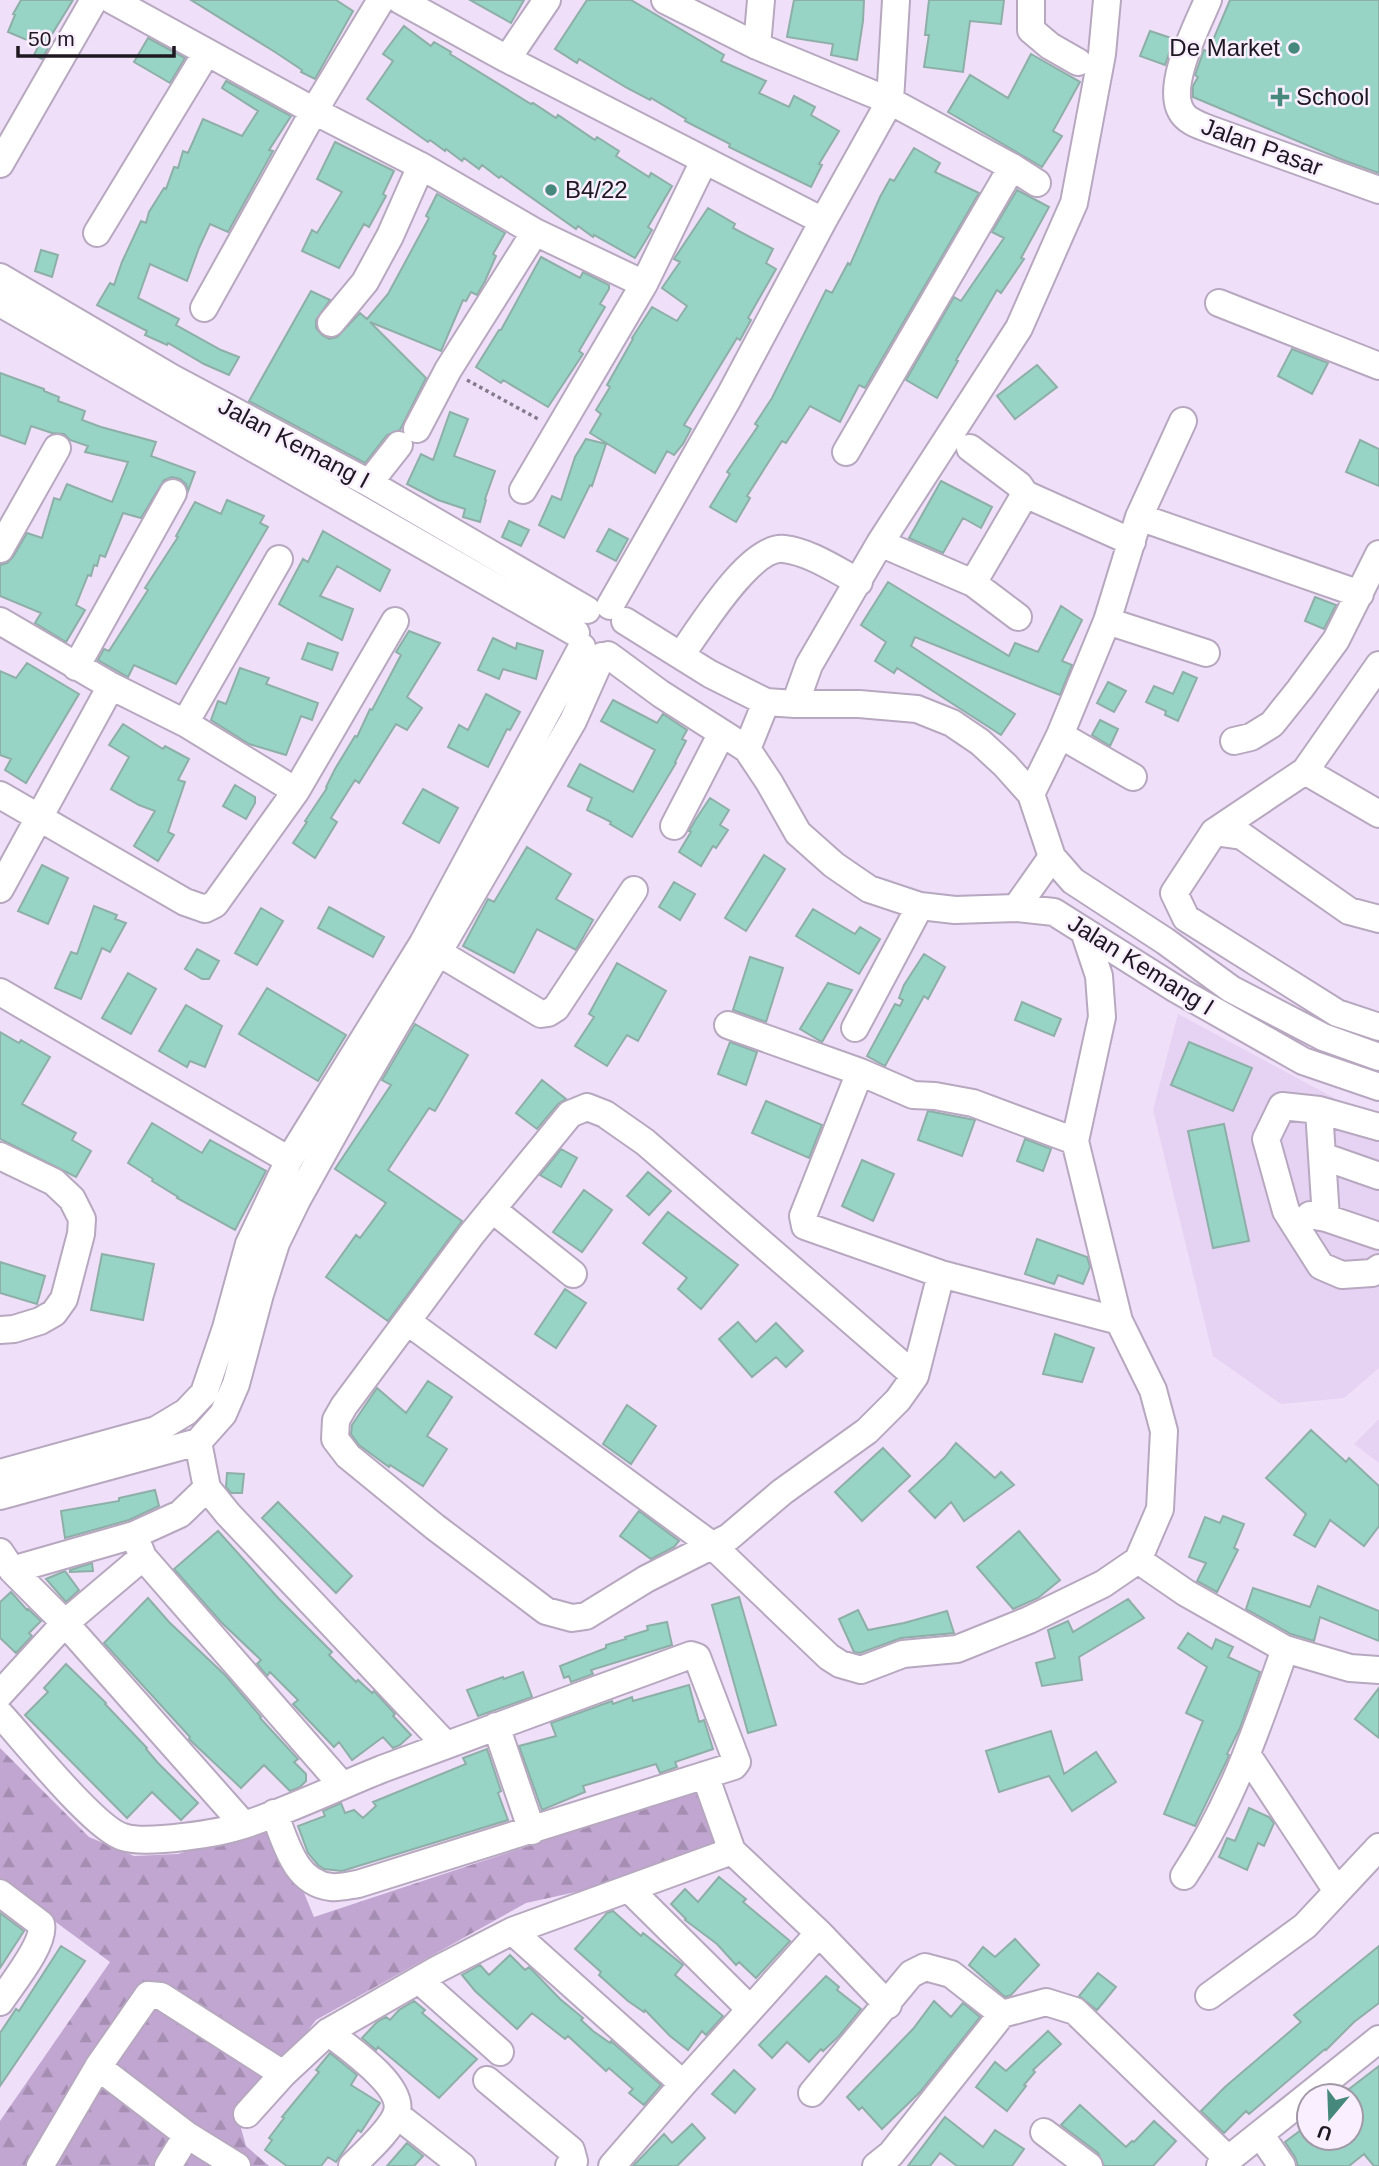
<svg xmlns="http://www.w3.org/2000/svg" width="1379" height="2166" font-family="Helvetica,sans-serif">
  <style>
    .built { fill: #e6d3f3 }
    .forest { fill: url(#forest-firs) }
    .building { fill: #97d4c6; stroke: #8eafa7; stroke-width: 2 }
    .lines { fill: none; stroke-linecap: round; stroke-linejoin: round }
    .minor-casing { stroke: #b7a8c0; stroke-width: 30 }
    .path { stroke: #857a8c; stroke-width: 3.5; stroke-dasharray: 3.5 3.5; stroke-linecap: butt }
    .minor { stroke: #fff; stroke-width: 26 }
    .poi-dot { fill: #46897c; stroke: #f9efff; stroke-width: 2.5 }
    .labels { text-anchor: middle; stroke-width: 5; stroke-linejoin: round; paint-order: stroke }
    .poi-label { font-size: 24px; fill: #1e1821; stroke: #f9efff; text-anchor: start }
    .street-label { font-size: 24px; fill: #1e1821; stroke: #f9efff }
  </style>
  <defs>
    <pattern id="forest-firs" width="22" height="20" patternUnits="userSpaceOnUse" patternTransform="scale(1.75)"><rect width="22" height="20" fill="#c0a6d0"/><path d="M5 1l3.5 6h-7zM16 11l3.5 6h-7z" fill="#a58eb2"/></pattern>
  </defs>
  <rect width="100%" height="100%" fill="#efdff9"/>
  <path class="built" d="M1178,1014L1379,1122V1368L1344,1398L1281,1404L1213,1356L1153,1110Z
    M1379,1419V1463L1354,1444Z"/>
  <path class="forest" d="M0,1748L89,1837L134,1856L178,1854L275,1823L314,1917L700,1789L723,1851L621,1882L526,1903L316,2020L239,2121L246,2146L269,2166H0V2121L110,1962L0,1881Z"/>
  <path class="building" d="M21,0H73L49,39L52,41L42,59L34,55L39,45L8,32L15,15L13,14Z
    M191,0H336L353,11L315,79L301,72L302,70L275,52Z
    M470,0H524L511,23Z
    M587,0H631L724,55L721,61L766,81L759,93L789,107L794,96L815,107L811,115L839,131L819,164L822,165L811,187L729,147L730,144L685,121L686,119L651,98L650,100L627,88L579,59L577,63L555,49Z
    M794,0H864L863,21L857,60L831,55L833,44L787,37Z
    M929,0H1004L1001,24L970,21L963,72L924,67L929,35H925Z
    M1230,0H1379V173L1340,159L1193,97V86L1198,77L1195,75L1204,50L1208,52Z
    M404,26L431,46L434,42L451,52L450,54L531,104L533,103L556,118L558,115L595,140L597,137L619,151L616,156L649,177L651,173L672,186L648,227L652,230L635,258L594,235L593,237L578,226L576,229L501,176L499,178L482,165L479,169L464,158L462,161L446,149L445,151L430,140L428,142L367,99L393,61L383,54Z
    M1150,31L1174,39L1165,65L1140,56Z
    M148,38L185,58L170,83L134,62Z
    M1031,54L1080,82L1053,131L1062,136L1042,167L948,112L970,75L1008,98Z
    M226,81L291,116L269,150L273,151L228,232L210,224L199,248L187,281L150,264L138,298L179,319L176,325L221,350L239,357L229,375L204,364L168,343L167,345L145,335L147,331L97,305L110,283L114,285L122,262L141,221L146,223L149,212L164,188L166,189L174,167L178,168L183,151L188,153L203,119L242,136L258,111L222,88Z
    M335,142L394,171L383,194L386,196L369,227L364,224L339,268L302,251L312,230L317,233L342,192L317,179Z
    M914,148L940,163L935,172L979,193L865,388L859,385L840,422L810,406L786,443L782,441L747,496L750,498L736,522L710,507L730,474L727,472L758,426L755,424L772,398L826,290L832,293L848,263L850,265L880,197L890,179L894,181Z
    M1017,190L1049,207L1021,258L1024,259L1001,293L997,290L956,360L958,361L937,398L906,380L954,297L961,301L1004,238L992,232Z
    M437,194L505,233L493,254L496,256L485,281L477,295L471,292L466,301L463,300L441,351L370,322L426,378L400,430L387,435L365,463L249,401L311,291L330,300L316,320V328L322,335L329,339L337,337L360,313L367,319L388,294L429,218L426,216Z
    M708,208L735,224L733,228L773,249L766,263L776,269L748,318L751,320L740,340L737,338L684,425L691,429L683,444L674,455L667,451L655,473L590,433L601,414L596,410L610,387L607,385L633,339L632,338L652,307L677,321L687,306L662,288L680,262L674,259Z
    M41,250L58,255L52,277L35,271Z
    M541,257L580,278L583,272L609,285V289L600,304L605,307L579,351L583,354L548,407L503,380L501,383L476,367L499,330H501Z
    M1292,349L1328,363L1312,394L1278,376Z
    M1037,365L1057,387L1015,419L997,396Z
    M0,373L44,389V391L59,397L58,401L85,411L82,420L101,427L156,442L151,456L195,472L188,491L186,484L180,479L172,477L164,480L141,518L123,513L105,557L100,555L97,566L94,565L91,576L88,575L76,605L85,610L66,642L35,623L41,613L0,596V565L7,563L13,557L27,533L42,538L54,498L60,500L67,484L112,502L128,462L85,452L88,446L70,440L64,434L52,433L31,426L25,444L0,435Z
    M450,412L468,419L454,456L495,471L485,499L486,500L480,522L463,517L465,509L438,500L407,484L421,454L433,460Z
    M586,439L606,444L592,486L590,485L564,538L539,525L552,496L561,500L575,457Z
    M1360,440L1379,449V486L1346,472Z
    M941,481L992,507L981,528L963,518L943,553L909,538Z
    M227,500L264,516L260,523L268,527L176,684L134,665L128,677L98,660L104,649L109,651L148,590L145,588L178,537L176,536L195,502L221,514Z
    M509,521L529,530L521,546L502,537Z
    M609,529L628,539L616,561L597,551Z
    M323,531L390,570L380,591L337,566L320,596L353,609L342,640L279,604L303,559L308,562Z
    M888,582L1009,656L1015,643L1038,652L1061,606L1082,620L1062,661L1072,665L1060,695L915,637L911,646L1015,714L1001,735L897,668L894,673L875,661L886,642L861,625Z
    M1315,597L1336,605L1324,629L1305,621Z
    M409,631L440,643L407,697L422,708L407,730L396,724L359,783L355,780L331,818L337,822L315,858L293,843L307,822L305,821L327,788L326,787L335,769L355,736L357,737L370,709L372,710L401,655L396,652Z
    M493,638L516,649L517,643L543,651L536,679L503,669L499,679L478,670Z
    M308,643L338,653L332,670L302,659Z
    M27,663L79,694L26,783L5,770L11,759L0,755V671L16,678Z
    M240,668L269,678L266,684L318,703L312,720L301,716L286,755L249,744L211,720L218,701L226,704Z
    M1183,672L1197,678L1178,721L1165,715L1166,711L1146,702L1154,686L1173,694Z
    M1108,682L1126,691L1114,712L1097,703Z
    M486,694L520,712L510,730L507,729L488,767L448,747L459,725L468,730Z
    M613,700L657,723L663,714L687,730L682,739L686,741L675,762L676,763L632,837L610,824L611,822L587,810L592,798L568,786L580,764L633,792L655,750L601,721Z
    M1100,720L1118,729L1110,746L1092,735Z
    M123,724L163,749L165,746L189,759L178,780L185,782L168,832L174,835L158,861L134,846L155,811L139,805L111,789L129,757L109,745Z
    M235,785L255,797V803L246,819L223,806Z
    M423,789L458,808L439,843L403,823Z
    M710,798L729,810L720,825L728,830L716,848L713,846L701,866L679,852L691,832L689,831L696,819Z
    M527,847L571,874L556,899L593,920L576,950L537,929L514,973L463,946L488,899L494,902Z
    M764,855L785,869L746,931L725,918Z
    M42,865L68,878L48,924L18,911Z
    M674,882L695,894L680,920L659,907Z
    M94,906L117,915L115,919L126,923L110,952L102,948L81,999L55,988L71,952L77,954Z
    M329,907L384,937L373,957L318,928Z
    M261,908L283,921L257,965L235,953Z
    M813,909L855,934L860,927L880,939L859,974L796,936Z
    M197,949L219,961L209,979H202L185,969Z
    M924,954L945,967L928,999L924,996L885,1066L867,1056L895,1004L900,1006L903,1000L899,998L904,985Z
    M750,957L783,968L766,1022L733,1010Z
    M617,963L666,991L638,1041L627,1035L607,1066L575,1046L594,1017L589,1014Z
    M128,973L156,989L131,1034L102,1018Z
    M828,983L852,990L822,1042L800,1029Z
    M267,988L346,1035L318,1081L239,1034Z
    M1022,1002L1061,1019L1054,1036L1015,1020Z
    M186,1005L222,1026L205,1067L190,1061L187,1067L159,1051Z
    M415,1024L468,1055L435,1111L429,1108L388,1170L462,1221L388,1321L326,1277L356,1235L360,1238L386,1203L335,1169L391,1085L382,1080Z
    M0,1032L19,1043L21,1040L50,1057L22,1104L76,1133L72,1140L91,1151L76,1177L0,1139Z
    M730,1042L757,1052L746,1085L718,1074Z
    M1189,1042L1252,1068L1233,1111L1171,1085Z
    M542,1080L566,1099L558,1104L537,1129L516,1113Z
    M766,1101L822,1125L809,1158L752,1133Z
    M928,1111L975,1120L962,1156L918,1140Z
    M152,1123L202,1153L210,1140L266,1171L235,1230L177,1198L178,1197L152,1181L153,1179L128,1163Z
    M1224,1124L1249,1241L1213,1248L1188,1131Z
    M1025,1139L1051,1149L1043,1171L1017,1161Z
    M561,1149L577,1158L561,1187L540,1175Z
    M862,1160L894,1174L873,1221L842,1206Z
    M648,1172L671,1191L649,1215L627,1196Z
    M584,1190L612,1210L582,1252L553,1232Z
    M668,1212L738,1265L701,1309L678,1289L687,1278L643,1243Z
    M1037,1239L1087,1257L1090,1267L1083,1284L1058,1275L1054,1284L1025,1274Z
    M102,1254L154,1264L143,1320L91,1310Z
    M0,1262L45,1276L37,1304L0,1293Z
    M565,1289L586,1303L556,1348L535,1334Z
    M738,1322L756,1342L776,1323L803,1351L786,1367L776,1357L752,1377L719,1339Z
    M1055,1334L1094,1348L1082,1382L1043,1374Z
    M428,1381L452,1397L427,1436L447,1449L423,1486L390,1465L389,1467L359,1445L351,1434L352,1425L377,1388L406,1413Z
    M627,1405L656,1426L631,1464L603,1444Z
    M1311,1430L1346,1462L1349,1458L1379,1486V1526L1364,1546L1330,1520L1315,1547L1294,1535L1306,1514L1266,1478Z
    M956,1443L995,1478L1001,1472L1014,1485L964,1521L951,1502L935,1518L909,1491L945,1457Z
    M883,1448L910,1476L862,1521L835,1492Z
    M227,1473L244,1474L242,1493H231L226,1487Z
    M155,1490L159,1506L129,1520L65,1538L61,1511L119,1501V1498Z
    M278,1502L352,1576L336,1593L262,1518Z
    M639,1511L679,1541L674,1547L651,1559L620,1536Z
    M1223,1516L1244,1524L1234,1548L1238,1550L1217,1592L1197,1581L1206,1563L1189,1557L1205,1517L1220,1523Z
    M218,1531L279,1599L332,1652L329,1655L356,1682L358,1680L372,1693L374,1691L395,1714L393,1716L411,1735L400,1745L393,1748L383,1737L352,1760L339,1742L334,1747L293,1704L298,1700L270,1672L267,1676L257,1664L261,1660L221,1622L174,1569Z
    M1019,1531L1060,1580L1038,1598L1013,1609L977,1567Z
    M92,1563L93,1571L70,1572V1570Z
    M65,1571L79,1590L66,1602L46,1579Z
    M1318,1586L1379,1611V1641L1320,1617L1314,1641L1291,1634L1246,1609L1253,1588L1310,1607Z
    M11,1592L27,1610L28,1609L41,1621L29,1633L32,1636L16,1653L0,1638V1602Z
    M739,1597L776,1725L748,1733L712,1605Z
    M148,1598L169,1622L226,1676L261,1717L260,1718L298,1759L294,1762L306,1774V1781L300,1787L290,1791L264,1765L241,1788L189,1739L190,1737L104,1643Z
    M1128,1599L1144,1618L1079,1657L1082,1680L1042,1686L1036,1663L1055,1658L1048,1630L1068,1621L1073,1632Z
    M858,1610L868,1630L904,1623L947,1611L954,1633L901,1638L860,1653L854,1652L839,1619Z
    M667,1622L672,1645L591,1670L593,1674L571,1682L569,1676L564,1678L560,1666L606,1648V1645L626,1639L625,1637L648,1630L647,1626Z
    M1188,1633L1212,1649L1216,1639L1233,1647L1228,1657L1260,1672L1240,1728L1227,1754L1229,1755L1227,1760L1195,1826L1164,1814L1203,1721L1186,1713L1207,1667L1178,1648Z
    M66,1664L106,1703L105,1704L147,1748L146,1749L158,1763L198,1803L181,1820L152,1792L127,1818L25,1715L48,1692L44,1688Z
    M523,1672L532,1697L478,1716L467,1690L503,1677L504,1679Z
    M689,1685L699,1722L704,1720L713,1749L675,1762L677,1767L660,1773L656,1764L583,1786L585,1792L542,1810L519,1746L556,1736L551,1723L612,1701L613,1704L632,1697L633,1701Z
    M1379,1688V1738L1355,1719Z
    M1051,1731L1064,1774L1096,1752L1116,1782L1072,1811L1049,1776L999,1792L986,1751Z
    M487,1749L501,1791L498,1793L508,1820L342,1871L324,1869L318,1865L308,1853L298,1826L325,1816L323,1811L341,1803L345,1813L354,1810L363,1818L376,1806L373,1802L466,1764L463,1758Z
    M1249,1808L1269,1817L1274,1823L1264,1846L1258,1843L1247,1870L1219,1857L1227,1838L1235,1841Z
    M719,1877L746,1899L743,1902L790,1941L756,1978L739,1962L736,1965L717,1944L685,1920L686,1919L671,1904L685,1889L698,1902Z
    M613,1911L641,1936L643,1933L683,1965L675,1975L723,2016L706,2035L702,2031L688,2050L670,2036L645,2010L644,2012L628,2001L599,1975L601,1972L575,1949L607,1913Z
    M0,1913L24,1931L0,1968Z
    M1015,1939L1039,1965L1011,1995L1005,1997L969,1965L983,1947L995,1957Z
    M61,1946L85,1961L0,2086V2033L16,2009L19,2011Z
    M1379,1946V2003L1354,2022L1326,2050L1325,2049L1249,2114L1246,2111L1224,2133L1201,2111L1225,2087L1301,2022L1294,2015Z
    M510,1955L525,1970L529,1967L534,1972L560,1999L583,2018L581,2020L593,2031L610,2043L611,2041L661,2085L644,2105L629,2093L633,2089L609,2068L606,2071L568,2036L565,2039L532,2013L517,2029L475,1991L462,1975L480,1965L489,1975Z
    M1098,1973L1116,1987L1097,2010L1079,1996Z
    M826,1976L839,1987L837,1990L861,2009L839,2036L823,2051L821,2049L809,2062L787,2042L772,2058L759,2045Z
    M414,2001L425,2010L422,2013L477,2059L439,2098L378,2047L376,2050L362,2038L377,2022L386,2017L390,2020L399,2010Z
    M934,2001L951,2017L963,2003L980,2017L920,2092L882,2129L862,2107L859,2110L847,2097L913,2029Z
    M1048,2031L1061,2044L1033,2070L1035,2072L1024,2085L1026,2086L1007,2111L976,2087L995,2062L1006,2071Z
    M330,2053L357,2075L351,2085L380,2103L361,2132L358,2130L336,2162L328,2157L321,2166H287L265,2150L272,2140L269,2138L284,2118L282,2117L319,2072L316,2070Z
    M1379,2066V2166H1374L1364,2154L1349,2166H1298L1295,2157L1285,2142L1309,2124V2138H1351V2096H1340Z
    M734,2070L755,2089L735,2113L712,2094Z
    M1080,2105L1126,2147L1132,2141L1134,2142L1154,2121L1176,2141L1153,2166H1104L1098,2153L1061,2125Z
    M945,2117L983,2147L995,2130L1024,2149L1012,2166H957L940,2153L930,2166H908Z
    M692,2124L705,2138L677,2166H633L664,2134L672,2143Z
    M407,2143L423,2156L414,2166H387Z"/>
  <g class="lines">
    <defs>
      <path id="minor" d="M112,0L314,111L421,166L535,232L644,284
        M400,0L507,59L823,221L729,397L610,606
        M665,0L757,46L890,101L1012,167L846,452
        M1031,0V30L1050,46L1078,62
        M1208,0C1197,26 1166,85 1181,111C1186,121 1199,125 1209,129L1379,190
        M757,46L761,0
        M507,59L547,0
        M0,164L94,0
        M1012,167L1037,183
        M823,221L890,101L896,0
        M97,233L207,52
        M0,277L172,378L369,483L587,610
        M351,299L331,323L365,282L390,236L421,166
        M0,303L576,633
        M1219,303L1379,366
        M204,308L314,111L381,0
        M417,429L448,370L535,232
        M970,448L1019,485L1025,494L973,583
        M369,483L399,445
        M523,490L644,284L704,161
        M1025,494L1132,542
        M1139,517L1360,594
        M880,543L973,583L1018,617
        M0,549L57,448
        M0,621L111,686
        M625,621L710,674L766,702L795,704H859L917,709L952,723L980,742L1005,765L1031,794L1052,857L1073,881L1165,941L1231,989L1323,1037L1379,1057
        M1107,621L1206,653
        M608,655L661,694L747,749L769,782L798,833L834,865L869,889L920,906L955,910L1016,908L1054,912L1176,989L1303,1061L1379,1087
        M681,655C700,629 750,545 784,549C810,552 836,570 859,582
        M76,667L173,493
        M795,704L809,665L880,543L1019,328L1074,203L1102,54L1107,0
        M185,723L279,559
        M1060,735L1133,777
        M1234,741L1251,737L1272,724L1300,689L1336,640L1379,554
        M747,749L766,702
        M1305,771L1379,814
        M1031,794L1060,735L1107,621L1139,517L1183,421
        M0,795L185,902L205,909L215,904L296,791
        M674,826L722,733
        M1214,832L1305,771L1379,665
        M0,889L111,686L185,723L296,791L395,621
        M1016,908L1052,857
        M1379,919L1349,911L1242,836L1214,832L1174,893L1186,918L1337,1013L1379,1027
        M426,945L541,1014L548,1013L556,1008L634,890
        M0,992L289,1160
        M728,1025L860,1072L913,1095L935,1096L973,1103L1075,1141
        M855,1028L920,906
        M860,1072L803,1216L805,1226L941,1274L1119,1321
        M1319,1110L1326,1218
        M1379,1127L1319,1110L1282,1106L1266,1139L1286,1211L1321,1266L1342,1275L1372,1273L1379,1268
        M0,1156L54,1182L72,1199L82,1219L81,1234L64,1299L54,1313L40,1321L14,1329L0,1330
        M1322,1156L1379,1176
        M492,1209L573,1274
        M1310,1215L1326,1218L1379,1236
        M408,1322L713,1546L829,1657L840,1664L861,1670L903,1654L957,1649L1029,1620L1103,1584L1138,1560L1160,1509L1164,1431L1153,1390L1119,1321L1075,1141L1102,1017L1099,976L1084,931
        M915,1376L645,1142L605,1114L587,1107L570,1114L471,1235L344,1406L336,1420L335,1439L348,1456L435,1527L546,1611L572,1618L586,1616L646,1579L729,1537L782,1492L867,1431L898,1400L915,1376L941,1274
        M0,1473L156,1430L186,1412L204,1393L226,1328L249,1244L289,1160L423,943L582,647
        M207,1488L228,1514L446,1745
        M0,1496L198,1442L223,1414L236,1384L260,1294L276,1243L297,1200L362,1083L573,721L602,656
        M0,1552L12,1570L65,1623L244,1825
        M143,1557L342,1785
        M1138,1560L1186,1593L1285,1649L1350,1668L1379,1670
        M12,1570L134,1535
        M0,1694L65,1623L143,1557L134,1535L180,1514L207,1488L198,1442
        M0,1714C24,1740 95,1829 123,1837C146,1845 221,1833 244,1825C290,1810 337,1787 382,1769C485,1730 588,1693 691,1655L697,1657L737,1762L734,1766L358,1884C350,1885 340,1888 331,1887C294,1883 286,1842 274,1813
        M496,1726L532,1831
        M1248,1756L1337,1891
        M705,1775L732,1851L819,1933L888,2005
        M1184,1876C1231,1805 1257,1729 1285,1649
        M629,1889L750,2009
        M0,1893L41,1924C46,1943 11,1985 0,2002
        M512,1931L683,2084
        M419,1980L500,2052
        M1209,1996L1305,1926L1379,1847
        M328,2032C347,2047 404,2085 397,2112C393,2128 364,2154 352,2166
        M98,2067L187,2135L237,2166
        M487,2080L571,2150L574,2161L569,2166
        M812,2093L911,1974L925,1967L951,1974L1002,2014L1046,2002L1075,2011L1228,2159
        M247,2114L283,2074L328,2032L438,1969L512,1931L732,1851
        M397,2115L462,2166
        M1044,2132L1089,2166
        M1260,2134L1282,2166
        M40,2166L98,2067L148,1995L161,1996L283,2074
        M168,2166L187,2135
        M612,2166L683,2084L819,1933
        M876,2166L891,2154L1002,2014
        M1220,2166L1379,2039"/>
    </defs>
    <use href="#minor" class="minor-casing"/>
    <path class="path" d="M467,380L540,420"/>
    <use href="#minor" class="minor"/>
  </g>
  <g class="poi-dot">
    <circle cx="1294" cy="48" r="7"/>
    <path d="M1276.5 86.5h7v7h7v7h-7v7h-7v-7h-7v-7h7z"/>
    <circle cx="551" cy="190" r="7"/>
  </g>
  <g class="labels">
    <g class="poi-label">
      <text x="1280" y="56" text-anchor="end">De Market</text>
      <text x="1296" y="105">School</text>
      <text x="565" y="198">B4/22</text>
    </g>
    <g class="street-label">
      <text transform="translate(1262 147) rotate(20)" y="8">Jalan Pasar</text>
      <text transform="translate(294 443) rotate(28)" y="8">Jalan Kemang I</text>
      <text transform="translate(1141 965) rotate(32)" y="8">Jalan Kemang I</text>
    </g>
  </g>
  <g transform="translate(1330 2117) rotate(199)"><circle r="33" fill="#f9efff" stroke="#a199a6" stroke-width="2"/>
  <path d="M0-5L12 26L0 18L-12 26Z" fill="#46897c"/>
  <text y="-10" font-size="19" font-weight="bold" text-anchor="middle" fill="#1e1821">U</text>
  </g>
  <path d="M18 46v10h156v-10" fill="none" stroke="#1e1821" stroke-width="3.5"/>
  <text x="28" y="46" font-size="21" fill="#1e1821" stroke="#f9efff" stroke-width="5" paint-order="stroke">50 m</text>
</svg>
